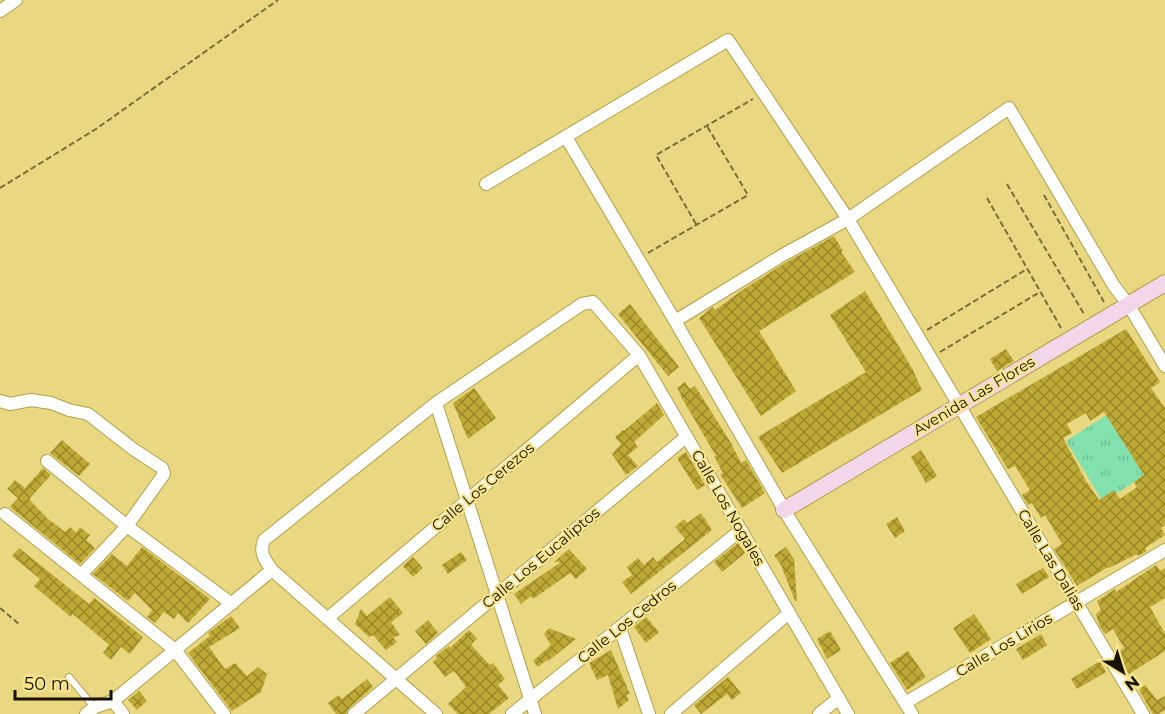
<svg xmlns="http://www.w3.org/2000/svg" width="1165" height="714" font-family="Montserrat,sans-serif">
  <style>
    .park { fill: url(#park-tufts) }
    .building { fill: url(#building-cross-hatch); fill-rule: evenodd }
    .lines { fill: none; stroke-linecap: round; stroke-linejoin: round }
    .lane-casing { stroke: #b2a14a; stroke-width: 8 }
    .street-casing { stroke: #b2a14a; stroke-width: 14 }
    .secondary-casing { stroke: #b2a14a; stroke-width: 18 }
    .path { stroke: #796e3c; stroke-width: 2; stroke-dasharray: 6 3; stroke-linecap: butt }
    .lane { stroke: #fff; stroke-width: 6 }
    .street { stroke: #fff; stroke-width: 12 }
    .secondary { stroke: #f2d6ea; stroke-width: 16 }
    .labels { text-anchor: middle; stroke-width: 4.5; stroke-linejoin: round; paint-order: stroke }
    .street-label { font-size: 15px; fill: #181300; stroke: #f6e58e }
  </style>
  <defs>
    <pattern id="park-tufts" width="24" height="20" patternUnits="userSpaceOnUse" patternTransform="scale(1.5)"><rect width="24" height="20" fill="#82e1ad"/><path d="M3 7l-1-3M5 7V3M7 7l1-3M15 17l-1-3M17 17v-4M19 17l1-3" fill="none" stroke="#70c093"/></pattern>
    <pattern id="building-cross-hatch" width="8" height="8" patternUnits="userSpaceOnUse" patternTransform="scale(1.5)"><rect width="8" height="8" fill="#bea935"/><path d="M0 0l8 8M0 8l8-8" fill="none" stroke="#99882a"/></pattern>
  </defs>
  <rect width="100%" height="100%" fill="#e9d881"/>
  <path class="park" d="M1108,414L1144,476L1103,502L1066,441Z"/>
  <path class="building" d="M834,236L843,251L841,252L855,272L759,331L796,391L761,416L699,318L713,307L715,310L744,289L785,263Z
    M865,291L912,368L922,390L782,473L758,437L866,372L830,315Z
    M630,304L679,367L668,376L618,314Z
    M1126,329L1160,382L1151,388L1165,408V525L1161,528L1165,535L1145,548L1147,551L1138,556L1137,554L1109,568L1108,567L1077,586L1054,549L1062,544L1045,515L1041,518L1032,503L1028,505L1022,495L1030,490L1015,466L1008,469L976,417ZM1104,412L1144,475L1134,482L1137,487L1120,499L1114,490L1099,500L1086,481L1063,438L1072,433L1067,424L1086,413L1090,421Z
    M1006,349L1014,361L997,371L990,359Z
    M685,382L690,389L695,386L731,443L741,463L746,460L765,493L742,508L720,474L723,473L714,456H716L680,395L681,394L677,388Z
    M474,388L496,418L468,439L453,403Z
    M657,403L664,415L634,442L638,447L628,455L638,466L626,475L612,454L621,444L615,437L623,430L624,431Z
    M62,440L90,464L79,476L50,453Z
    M921,450L937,476L926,483L911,457Z
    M686,452L705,485L697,490L677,458Z
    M43,468L51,475L30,498V500L47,518L65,532L70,527L76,533L80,527L90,535L86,540L95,548L80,564L10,507L18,498L7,489L15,480L25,488Z
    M701,513L712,530L631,594L622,582L632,575L627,567L638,558L644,565L653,557L657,562L685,539L675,527L684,519L687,523Z
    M897,517L905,531L895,538L886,524Z
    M738,543L745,553L722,572L714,562Z
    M142,547L210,599L188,623L178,613L174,619L164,612L155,623L147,617L152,610L135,593L128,601L93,574L112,554L127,566Z
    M786,547L794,559L797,601H795L781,565L774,555Z
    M19,548L89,604L94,598L143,637L130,654L121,647L111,660L103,653L109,645L73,614L71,617L34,586L40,579L12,556Z
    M569,549L587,569L576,579L570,573L533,599L531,596L521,604L514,594L561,562H554Z
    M461,552L467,560L448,574L442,565Z
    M413,557L423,568L413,577L403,566Z
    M1156,565L1160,571L1165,568V598L1150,607L1165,634V651L1129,674L1117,653L1124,648L1113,629L1105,634L1099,625L1096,614L1101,610L1097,601L1115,589L1116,592Z
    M1043,568L1049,577L1022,594L1016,584Z
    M390,597L403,613L391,622L400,635L393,637L397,642L386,650L373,635L369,637L355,624L361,609L367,616Z
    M974,614L991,639L970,653L953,628Z
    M231,616L240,628L209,647L225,669L235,663L247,676L258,667L267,674L261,692L232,711L188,653L210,636L208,633Z
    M646,617L659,632L646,643L634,627Z
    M428,620L438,633L426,644L415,631Z
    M549,628L576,639L548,661L547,660L538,667L533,661L551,645L544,634Z
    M469,630L477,638L471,645L490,665L493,663L505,679L498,685L509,698L489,714H458L448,704L466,687L454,671L445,677L433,662L437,658L436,656L449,646L450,648Z
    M830,631L841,650L827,659L817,639Z
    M1041,634L1047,645L1023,660L1016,649Z
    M611,650L630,694L626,695L629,700L618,709L608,675L597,680L589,663Z
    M908,651L926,677L907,690L890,663Z
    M1100,661L1106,672L1077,689L1071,679Z
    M728,677L741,693L732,700L727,694L701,714L694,705Z
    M367,679L373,687L349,708L346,714H336L328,703L339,695L342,699Z
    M1145,685L1157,700L1165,696V710L1158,714H1153L1139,690Z
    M139,691L147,701L137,710L128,700Z"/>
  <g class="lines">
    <defs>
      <path id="lane" d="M69,677L94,707"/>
      <path id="street" d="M0,11L16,0
        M566,137L675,321
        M486,184L728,40L848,219L781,256L675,321L789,518L912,714
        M0,401L10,404L31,400L51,403L69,410L88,414L133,449L162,468L164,474L127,526L81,575
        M436,403L535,714
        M47,461L127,526L232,604
        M5,514L175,650L224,714
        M328,618L639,355
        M620,628L649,714
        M113,701L123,714
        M905,703L1165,550
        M86,714L95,707L113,701L272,570
        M354,714L686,437
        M436,714L272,570C265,560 259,553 264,540L436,403L582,304L593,302L639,355L848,714
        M512,714L741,530
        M671,714L789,613
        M819,714L839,698
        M1143,714L848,219L1009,108L1114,286L1128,304L1165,366"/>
      <path id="secondary" d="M784,510L1165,283"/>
    </defs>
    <use href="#lane" class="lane-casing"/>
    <use href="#street" class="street-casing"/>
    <use href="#secondary" class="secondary-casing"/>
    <path class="path" d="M1007,184L1084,314
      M0,188L96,129L278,0
      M1044,195L1104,302
      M987,198L1061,328
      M696,224L656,155L753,99
      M648,253L748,195L707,126
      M927,330L1027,269
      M940,352L1040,292
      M0,608L19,624"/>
    <use href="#lane" class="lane"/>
    <use href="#street" class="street"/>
    <use href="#secondary" class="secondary"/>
  </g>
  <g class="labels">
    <g class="street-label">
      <text transform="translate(974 396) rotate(-31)" y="5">Avenida Las Flores</text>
      <text transform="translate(483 487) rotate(-40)" y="5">Calle Los Cerezos</text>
      <text transform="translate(728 508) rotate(60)" y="5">Calle Los Nogales</text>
      <text transform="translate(541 558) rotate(-40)" y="5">Calle Los Eucaliptos</text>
      <text transform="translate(1051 560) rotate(59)" y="5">Calle Las Dalias</text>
      <text transform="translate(627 622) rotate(-39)" y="5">Calle Los Cedros</text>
      <text transform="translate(1004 645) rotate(-31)" y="5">Calle Los Lirios</text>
    </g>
  </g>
  <g transform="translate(1123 672) rotate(142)" stroke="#f6e58e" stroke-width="4.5" paint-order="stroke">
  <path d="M0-4.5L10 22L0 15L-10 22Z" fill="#181300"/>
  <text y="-9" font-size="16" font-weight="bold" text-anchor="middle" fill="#181300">N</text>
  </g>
  <path d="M15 690v9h96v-9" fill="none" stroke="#181300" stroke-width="3"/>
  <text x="24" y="690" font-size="18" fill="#181300" stroke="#f6e58e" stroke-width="4.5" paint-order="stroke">50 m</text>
</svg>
